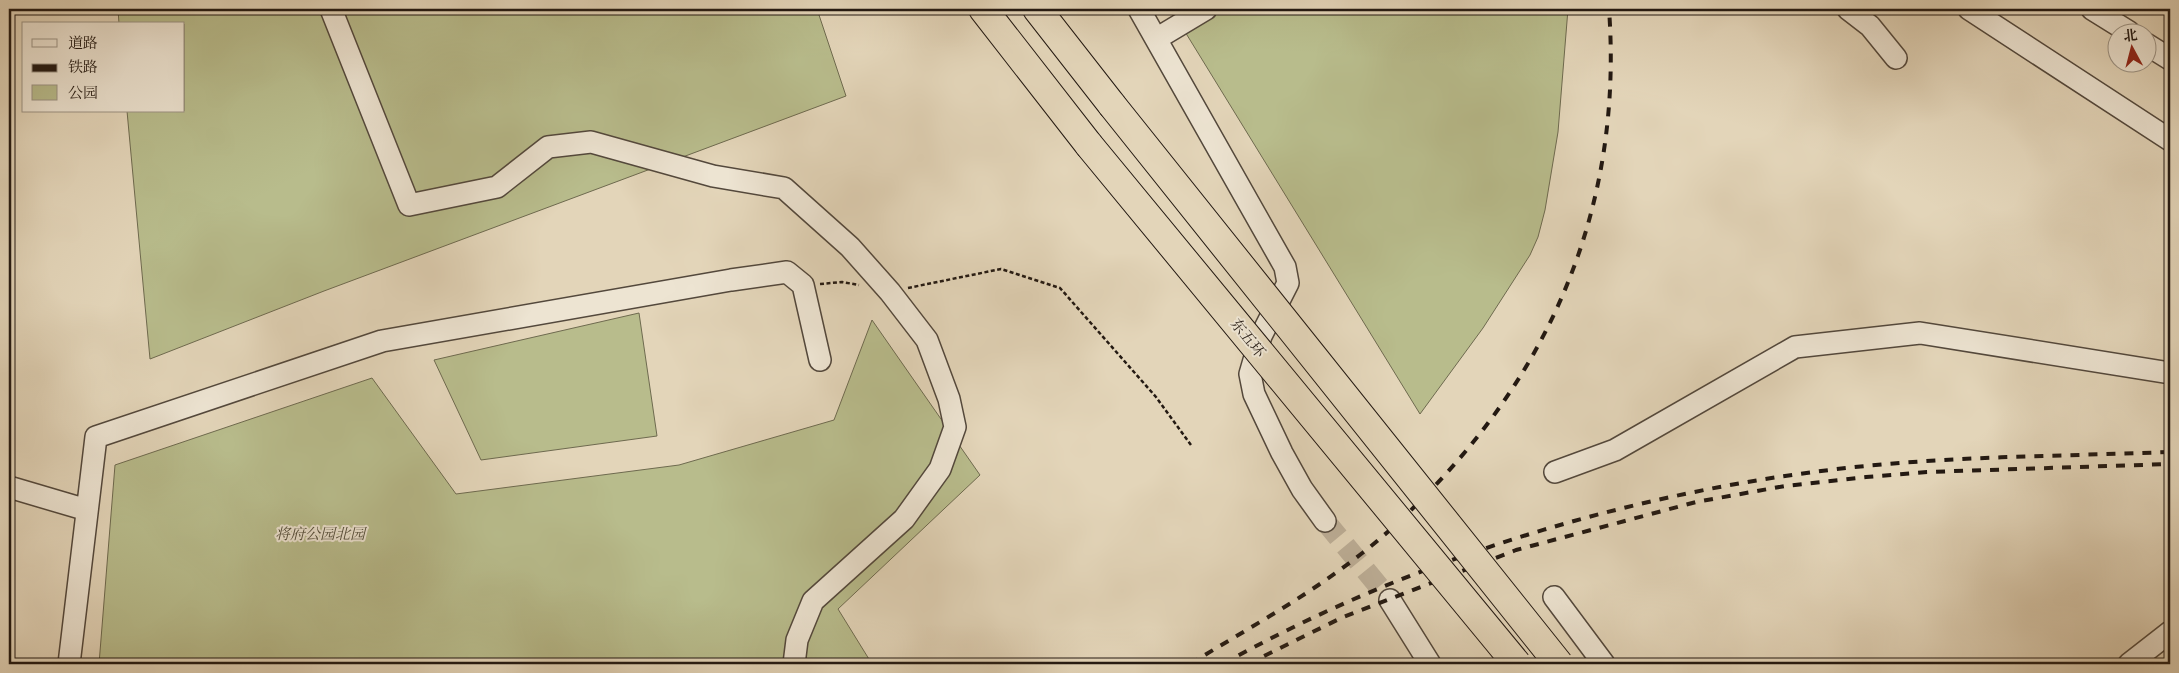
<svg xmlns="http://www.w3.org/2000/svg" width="2179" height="673" font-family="'IM FELL French Canon','Noto Serif SC',serif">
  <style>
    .green { fill: #b8bc8c; stroke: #6e6a4f }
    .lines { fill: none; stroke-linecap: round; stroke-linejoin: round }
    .minor-tunnel { stroke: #bdaf98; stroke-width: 21; stroke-dasharray: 21 11; stroke-linecap: butt }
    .minor-casing { stroke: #53483c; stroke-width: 24 }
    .highway-casing { stroke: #231912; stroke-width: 30 }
    .path { stroke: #231912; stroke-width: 2.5; stroke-dasharray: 4 2.5; stroke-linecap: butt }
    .minor { stroke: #ede4d2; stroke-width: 21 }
    .highway { stroke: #e3d5b9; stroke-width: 28 }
    .rail { stroke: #231912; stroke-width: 4; stroke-dasharray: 9 9; stroke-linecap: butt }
    .highway-bridge-casing { stroke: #231912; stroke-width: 30; stroke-linecap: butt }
    .highway-bridge { stroke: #e3d5b9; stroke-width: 28 }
    .labels { text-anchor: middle; stroke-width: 4; stroke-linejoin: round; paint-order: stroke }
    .street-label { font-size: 15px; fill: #231912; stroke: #ede4d2 }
    .park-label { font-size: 15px; font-style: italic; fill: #504a37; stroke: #ede4d2 }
  </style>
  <rect width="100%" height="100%" fill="#e3d5b9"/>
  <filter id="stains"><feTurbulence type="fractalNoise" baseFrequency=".004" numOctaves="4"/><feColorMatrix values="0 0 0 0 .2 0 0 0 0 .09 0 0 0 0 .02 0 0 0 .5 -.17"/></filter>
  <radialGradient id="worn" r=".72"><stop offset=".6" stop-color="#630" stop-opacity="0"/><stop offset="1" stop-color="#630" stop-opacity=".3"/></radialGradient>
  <path class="green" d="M118,9H817L846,96L324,291L150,359L127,111H184V24H119Z
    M1171,9H1568L1558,132L1545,210L1538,237L1530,255L1483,328L1420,414Z
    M639,313L657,436L481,460L434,360Z
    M872,320L980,475L838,609L872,664H99L115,465L372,378L456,494L679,465L834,420Z"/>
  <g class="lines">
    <path class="minor-tunnel" d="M1325,521L1390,600"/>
    <defs>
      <path id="minor" d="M331,9L409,205L497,187L548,147L591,142L713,176L784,188L850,247L890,292L927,340L949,399L955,427L940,469L904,519L813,601L797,640L794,664
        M1139,9L1285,267L1288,283L1261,336L1250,374L1254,394L1282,453L1302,489L1325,521
        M1848,9L1870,26L1896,58
        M1969,9L2170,140
        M2092,9L2129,32
        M1156,39L1206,9
        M2146,44L2170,59
        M1555,472L1615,450L1795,347L1920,333L2170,373
        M9,487L87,510
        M1554,597L1604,664
        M1390,600L1430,664
        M69,664L96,437L382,341L731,280L787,272L803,285L820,360
        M2129,664L2170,632"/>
      <path id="highway" d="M983,9L1089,145
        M1037,9L1112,105"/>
    </defs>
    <use href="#minor" class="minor-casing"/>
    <use href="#highway" class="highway-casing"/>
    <path class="path" d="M820,284L842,282L859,285
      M908,288L1001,269L1060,288L1156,397L1191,445"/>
    <use href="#minor" class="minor"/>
    <use href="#highway" class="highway"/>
    <path class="rail" d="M1190,664C1247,629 1308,596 1361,554C1391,531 1418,504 1443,477C1564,346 1622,187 1609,9
      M1223,664C1416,556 1645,488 1865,466C1966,456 2069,456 2170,452
      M1248,664L1341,618L1516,550L1696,502L1785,486L1866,477L1927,472L2170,464"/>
    <defs>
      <path id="highway-bridge" d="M1112,105L1559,664
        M1089,145L1517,664"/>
    </defs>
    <use href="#highway-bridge" class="highway-bridge-casing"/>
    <use href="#highway-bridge" class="highway-bridge"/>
  </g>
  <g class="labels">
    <g class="street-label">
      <text transform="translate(1248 338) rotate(51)" y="5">东五环</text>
    </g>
    <g class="park-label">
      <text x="320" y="539">将府公园北园</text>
    </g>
  </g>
  <rect width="2179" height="673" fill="none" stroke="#e3d5b9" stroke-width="30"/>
  <rect x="10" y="10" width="2159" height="653" fill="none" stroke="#231912" stroke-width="2.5"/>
  <rect x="15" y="15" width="2149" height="643" fill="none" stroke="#231912"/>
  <rect x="22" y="22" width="162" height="90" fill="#ede4d2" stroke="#9c9385"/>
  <rect x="32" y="39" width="25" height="8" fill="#ede4d2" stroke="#9c9385"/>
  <text x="68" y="48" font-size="15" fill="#231912">道路</text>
  <rect x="32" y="64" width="25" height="8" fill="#231912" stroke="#9c9385"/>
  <text x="68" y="72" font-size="15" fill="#231912">铁路</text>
  <rect x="32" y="85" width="25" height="15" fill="#b8bc8c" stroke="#9c9385"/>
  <text x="68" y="98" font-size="15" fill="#231912">公园</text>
  <g transform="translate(2132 48) rotate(353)"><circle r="24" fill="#ede4d2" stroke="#9c9385"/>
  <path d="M0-4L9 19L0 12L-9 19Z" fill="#8f2418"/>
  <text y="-8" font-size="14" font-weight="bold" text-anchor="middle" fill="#231912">北</text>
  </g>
  <rect width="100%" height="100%" filter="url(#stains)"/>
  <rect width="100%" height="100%" fill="url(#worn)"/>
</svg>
